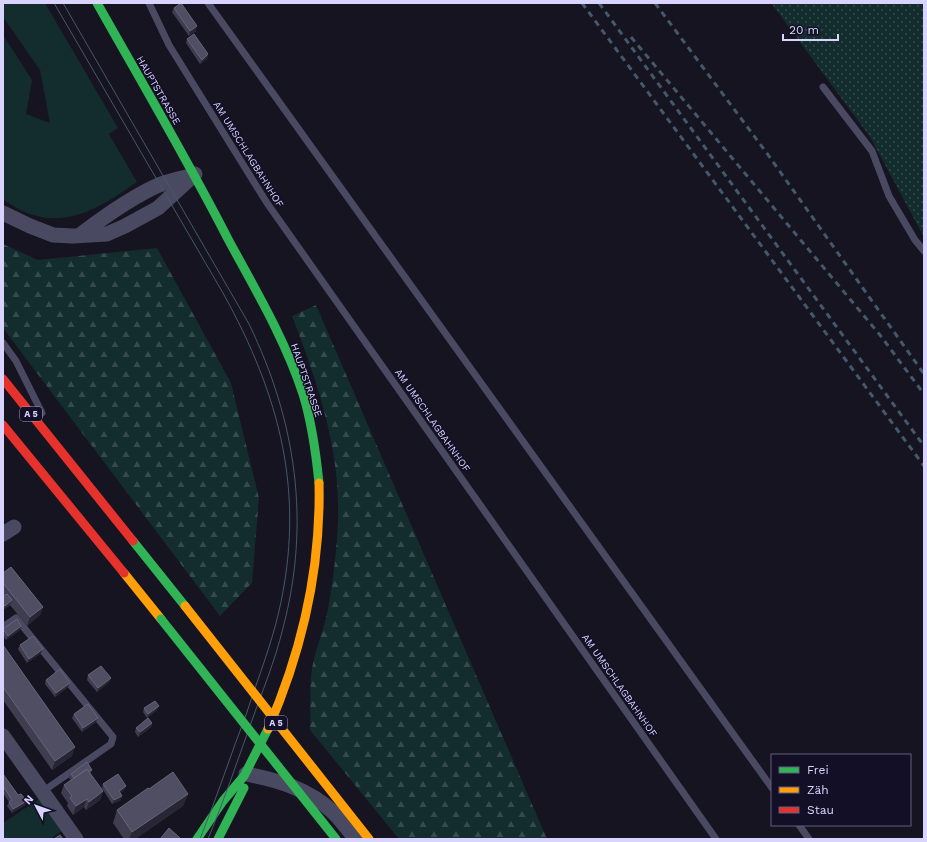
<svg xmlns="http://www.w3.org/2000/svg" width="927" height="842" font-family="'Work Sans',sans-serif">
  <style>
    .green { fill: #132c2d }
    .forest { fill: url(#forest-firs) }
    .garden { fill: url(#garden-dots) }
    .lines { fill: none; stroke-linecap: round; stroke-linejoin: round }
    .lane { stroke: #4a4962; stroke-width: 7 }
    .street { stroke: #4a4962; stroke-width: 15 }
    .fast { stroke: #30b455; stroke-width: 9 }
    .slow { stroke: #ff9f0a; stroke-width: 9 }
    .jam { stroke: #e5322d; stroke-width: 9 }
    .tram { stroke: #43596b; stroke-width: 1 }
    .rail { stroke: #43596b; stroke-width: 3; stroke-dasharray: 6 5; stroke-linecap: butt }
    .fast-bridge { stroke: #30b455; stroke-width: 9 }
    .slow-bridge { stroke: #ff9f0a; stroke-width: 9 }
    .wall { fill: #403d50 }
    .shaded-wall { fill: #282635 }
    .building { fill: #504e63; stroke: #66637b }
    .labels { text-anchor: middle; stroke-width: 3; stroke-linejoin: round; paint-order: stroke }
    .shield { fill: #130f26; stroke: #9e99be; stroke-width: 1 }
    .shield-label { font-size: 9px; font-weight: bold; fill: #d9d4ff }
    .street-label { font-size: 10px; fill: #d9d4ff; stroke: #130f26 }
  </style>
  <defs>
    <pattern id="forest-firs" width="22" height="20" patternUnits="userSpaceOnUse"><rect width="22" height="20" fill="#132c2d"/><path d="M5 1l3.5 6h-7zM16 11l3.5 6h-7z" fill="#354a4c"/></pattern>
    <pattern id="garden-dots" width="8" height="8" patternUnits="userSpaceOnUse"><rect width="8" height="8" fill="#132c2d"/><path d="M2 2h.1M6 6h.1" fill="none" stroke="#354a4c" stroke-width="1.8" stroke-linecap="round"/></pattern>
  </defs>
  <rect width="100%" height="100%" fill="#161421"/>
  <path class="green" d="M3,3H45L118,128L109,134L137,182C104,205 69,229 27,213C19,210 11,204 3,200V35L32,80L26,114L50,123L40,70L3,17Z
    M39,799L62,831L50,839H3V823Z"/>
  <path class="forest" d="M3,244L38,260L157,248L231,383L259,498L252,583L220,616L3,328Z
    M316,305L547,839H399L310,730C311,710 309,688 312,669C315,650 323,632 327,614C332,590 335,563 337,539C344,459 320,389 292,316Z"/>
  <path class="garden" d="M771,3H924V237L870,137Z"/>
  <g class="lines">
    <path class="lane" d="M149,3L169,45L267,203L716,839
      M208,3L772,788
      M823,87L872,151L889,196L915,240L924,251
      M3,343L16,361L42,413
      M3,627L16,618L113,737L111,744L42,792
      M799,825L809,839"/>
    <path class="street" d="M3,213L30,226L53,235L73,236L107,234L125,226L158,208L195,174
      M80,235C105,216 133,196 161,184C172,180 183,178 194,175
      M3,534L14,527
      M3,736L76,839
      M246,774C278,780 309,789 334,813C342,821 348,830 356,839"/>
    <path class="fast" d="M97,3C141,81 187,159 228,239C255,289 285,339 303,394C312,423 316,453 319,483
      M133,541L185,606
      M197,839L223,801L244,776L268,729
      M218,839L244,788"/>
    <path class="slow" d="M124,573L161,619
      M268,729C302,651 321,568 319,483"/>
    <path class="jam" d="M3,379L133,541
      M3,425L124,573"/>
    <path class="tram" d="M54,3L223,293C280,396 306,493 279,611C271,646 258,678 247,712C231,754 217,797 200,839
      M63,3L249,324C296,421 311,522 283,628C275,661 262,692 251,723C237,762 224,801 208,839"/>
    <path class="rail" d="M582,3L924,466
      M599,3L924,446
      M655,3L766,152L924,374
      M631,37L880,335L924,394"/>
    <path class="fast-bridge" d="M161,619L336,839"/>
    <path class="slow-bridge" d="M185,606L369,839"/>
  </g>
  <path class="wall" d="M174,8L196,31L189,36L172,12Z
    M187,39L208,54L207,59L200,64L186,43Z
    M3,573L43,607L40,615L27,626L10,605L3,610Z
    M21,626L20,630L6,640L3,635V629Z
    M3,645L72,756L52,770L3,700Z
    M20,645L43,649L41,653L27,663L18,649Z
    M88,675L111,678L109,682L97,692L87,680Z
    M46,680L70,683L68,687L55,697L45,684Z
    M144,708L157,710L147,718L143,712Z
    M74,714L98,718L96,722L82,732L72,718Z
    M152,723L151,727L138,737L135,732L136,728Z
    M92,770L90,774L103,791L100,800L86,810L84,807L73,815L67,806L68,803L61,793L64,785L71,780L69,778L71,774Z
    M3,774L18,795L27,801L25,805L12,813L7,806L9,802L3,793Z
    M103,784L126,786L124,790L120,793L121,800L112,804L102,788Z
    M149,789L188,794L183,806L135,839H124L113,823L117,810Z"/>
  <path class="shaded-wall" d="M197,26L196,31L189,36L190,31Z
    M208,54L207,59L200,64L202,60Z
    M12,600L10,604L3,610L5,606Z
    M43,607L40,615L27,626L30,617Z
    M21,626L20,630L6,640L8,636Z
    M43,649L41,653L27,663L29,659Z
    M111,678L109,682L97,692L98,688Z
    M70,683L68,687L55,697L56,693Z
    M159,706L157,710L147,718L148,714Z
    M98,718L96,722L82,732L83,728Z
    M152,723L151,727L138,737L140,732Z
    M75,747L72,756L52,770L55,761Z
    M126,786L124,790L117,795L119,791Z
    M103,791L100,800L86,810L89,802Z
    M188,794L183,806L135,839H129L132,832Z
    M122,796L121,800L112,804L114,800Z
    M87,799L84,807L73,815L76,806Z
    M27,801L25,805L12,813L13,809Z"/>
  <path class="building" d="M181,3L197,26L190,31L174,8Z
    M194,34L208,54L202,60L187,39Z
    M11,567L43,607L30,617L3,583V573Z
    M7,594L12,600L5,606L3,603V596Z
    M17,619L21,626L8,636L3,629Z
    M33,636L43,649L29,659L20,645Z
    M3,645L75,747L55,761L3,687Z
    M101,666L111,678L98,688L88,675Z
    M60,669L70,683L56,693L46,680Z
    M155,701L159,706L148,714L144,708Z
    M88,704L98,718L83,728L74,714Z
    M148,718L152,723L140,732L136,728Z
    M87,762L92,770L89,771L87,769L74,778L71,774Z
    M87,769L103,791L89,802L87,799L76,806L70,798L72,796L64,785Z
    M173,772L188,794L132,832L117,810L148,788L149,789Z
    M3,774L18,795L21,794L27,801L13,809L9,802L12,800L3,786Z
    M118,774L126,786L119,791L122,796L114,800L103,784Z
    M169,828L180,838L179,839H160Z
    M60,835L63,839H54Z"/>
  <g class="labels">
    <g class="shield">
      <rect x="20" y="407" width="22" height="14" rx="3"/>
      <rect x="265" y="716" width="22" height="14" rx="3"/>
    </g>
    <g class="shield-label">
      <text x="31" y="417">A 5</text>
      <text x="276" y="726">A 5</text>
    </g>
    <g class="street-label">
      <text transform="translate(159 90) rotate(60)" y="4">HAUPTSTRASSE</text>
      <text transform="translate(249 154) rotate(58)" y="4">AM UMSCHLAGBAHNHOF</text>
      <text transform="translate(307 380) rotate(71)" y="4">HAUPTSTRASSE</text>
      <text transform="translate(433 420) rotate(55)" y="4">AM UMSCHLAGBAHNHOF</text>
      <text transform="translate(620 685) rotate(55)" y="4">AM UMSCHLAGBAHNHOF</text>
    </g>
  </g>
  <rect width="927" height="842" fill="none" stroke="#d9d4ff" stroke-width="8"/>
  <rect x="771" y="754" width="140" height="72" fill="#130f26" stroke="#625e7d"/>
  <rect x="779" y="767" width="20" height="6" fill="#30b455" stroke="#625e7d"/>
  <text x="807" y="774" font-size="12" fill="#d9d4ff">Frei</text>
  <rect x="779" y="787" width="20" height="6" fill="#ff9f0a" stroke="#625e7d"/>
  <text x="807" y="794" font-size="12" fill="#d9d4ff">Zäh</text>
  <rect x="779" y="807" width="20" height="6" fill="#e5322d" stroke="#625e7d"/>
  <text x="807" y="814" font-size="12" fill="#d9d4ff">Stau</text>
  <g transform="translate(36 806) rotate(311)" stroke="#130f26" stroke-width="3" paint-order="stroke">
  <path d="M0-3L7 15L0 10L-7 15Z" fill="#d9d4ff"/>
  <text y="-6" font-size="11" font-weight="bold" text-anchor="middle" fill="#d9d4ff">N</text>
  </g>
  <path d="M783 34v6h55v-6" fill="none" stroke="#d9d4ff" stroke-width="2"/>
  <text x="789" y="34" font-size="12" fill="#d9d4ff" stroke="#130f26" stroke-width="3" paint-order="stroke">20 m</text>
</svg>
